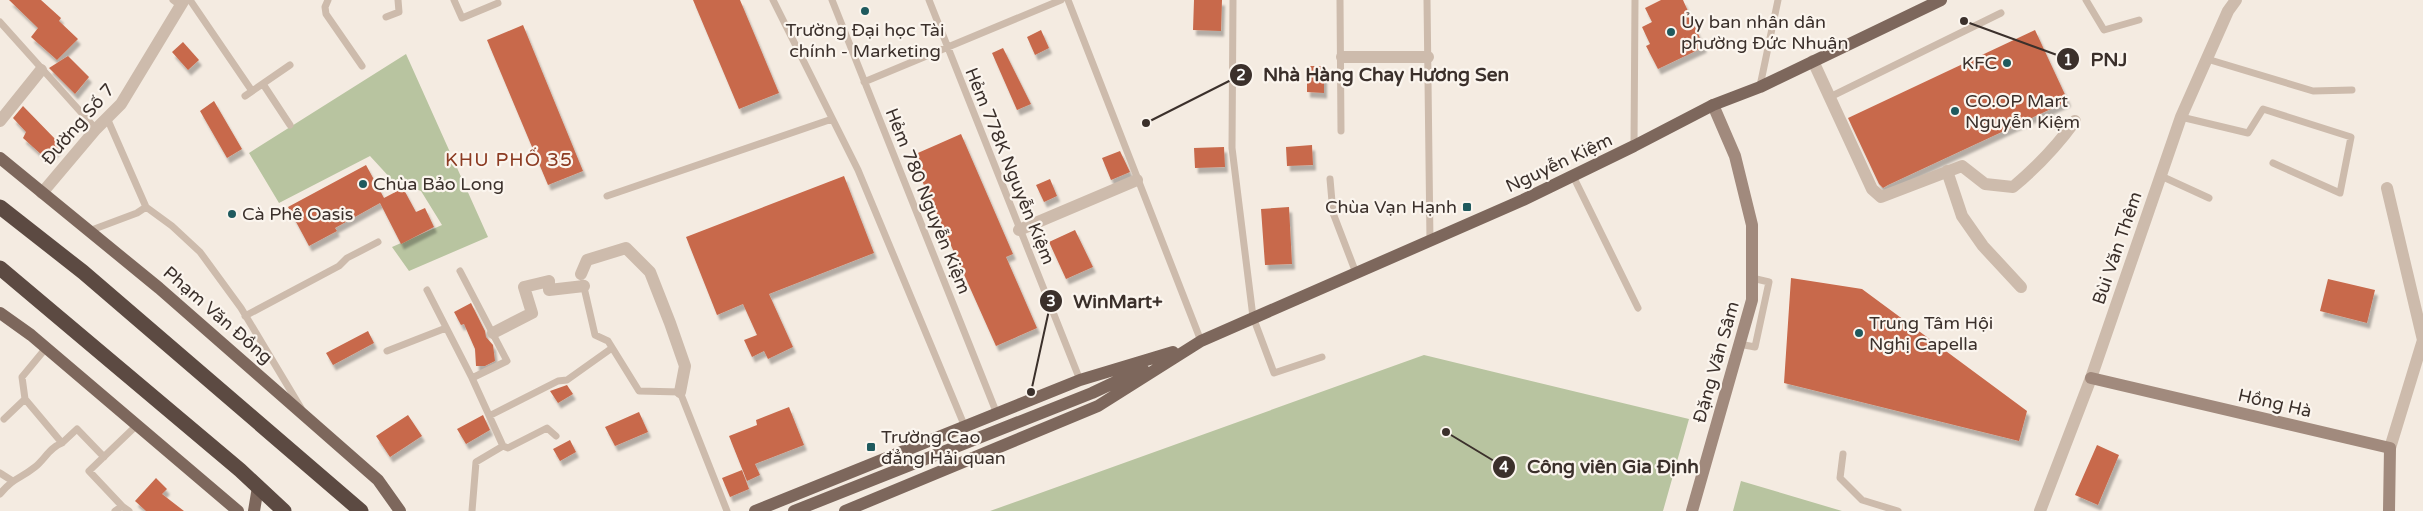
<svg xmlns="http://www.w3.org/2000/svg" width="2423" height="511" font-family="'Varela Round',sans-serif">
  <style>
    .green { fill: #b8c4a0 }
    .building { fill: #c8694b; filter: url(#shadow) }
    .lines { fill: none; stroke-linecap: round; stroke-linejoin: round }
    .lane { stroke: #cdbbac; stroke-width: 7 }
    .street { stroke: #cdbbac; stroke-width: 12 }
    .secondary { stroke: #a18a7d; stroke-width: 12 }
    .primary { stroke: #7d675c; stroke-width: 12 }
    .highway { stroke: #5c4a42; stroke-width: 15 }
    .poi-dot { fill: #1f5a5e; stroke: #fbf5ee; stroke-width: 2 }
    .labels { text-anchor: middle; stroke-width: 4.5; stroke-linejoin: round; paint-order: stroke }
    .poi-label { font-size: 18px; fill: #3b302b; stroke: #fbf5ee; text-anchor: start }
    .street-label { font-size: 18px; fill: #3b302b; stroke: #fbf5ee }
    .neighbourhood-label { font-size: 19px; letter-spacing: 1px; fill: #8c3b22; stroke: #fbf5ee }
    .leader { fill: none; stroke: #3b302b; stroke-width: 2 }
    .callout-dot { fill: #3b302b; stroke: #fbf5ee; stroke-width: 2 }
    .mark-label { font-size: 15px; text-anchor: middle; font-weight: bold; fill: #fff }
    .callout-label { font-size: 19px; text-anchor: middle; font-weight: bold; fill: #3b302b; stroke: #fbf5ee; stroke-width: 4.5; stroke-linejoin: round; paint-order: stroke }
  </style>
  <defs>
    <filter id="shadow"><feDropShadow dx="3" dy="5.5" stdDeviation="1" flood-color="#0004"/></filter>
  </defs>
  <rect width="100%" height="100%" fill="#f4ebe1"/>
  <path class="green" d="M406,54L488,237L409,271L392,247L442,225L421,191L393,181L370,156L279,203L249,153Z
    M1424,355L1689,419L1663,511H990Z
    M1741,481L1842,511H1733Z"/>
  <path class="building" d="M9,0H41L61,18L59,21L78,39L57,60L31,37L38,28Z
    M693,0H740L779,93L739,109Z
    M1194,0H1222L1221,31L1193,30Z
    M1661,0H1683L1704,47L1658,69L1646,46L1650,44L1642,27L1652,22L1645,8Z
    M523,25L583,171L548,185L487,40Z
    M1041,30L1049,48L1035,55L1027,37Z
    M2035,30L2068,101L1888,185L1883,188L1879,184L1848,118Z
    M183,42L199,60L188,70L172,52Z
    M1003,48L1031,104L1017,110L992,53Z
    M68,56L89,77L75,94L49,68Z
    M1307,66H1324V93L1307,92Z
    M214,101L242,149L227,158L200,111Z
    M23,106L58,142V148L51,156L47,154L43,156L23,138L26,132L13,118Z
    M961,134L1013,254L1006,257L1037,328L996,346L911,156Z
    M1312,145L1313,165L1287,166L1286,147Z
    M1224,147L1225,167L1195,168L1194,148Z
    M1120,151L1130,172L1111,180L1102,158Z
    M366,165L384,198L403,188L416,212L425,208L434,227L401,244L380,203L335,228L337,231L309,246L288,207Z
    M844,176L874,253L769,294L793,347L768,359L764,351L752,357L744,340L757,335L743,304L717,315L686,237Z
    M1050,179L1057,196L1044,202L1036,185Z
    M1289,207L1292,264L1265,265L1261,209Z
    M1075,230L1093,267L1066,279L1049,242Z
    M1791,278L1862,289L2027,411L2019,441L1784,383Z
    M2328,279L2375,290L2367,323L2320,311Z
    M471,303L485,331L486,337L493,345L495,361L485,366H476L475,349L464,324L461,325L454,312Z
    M368,331L374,343L333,365L326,353Z
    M567,385L573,394L558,403L550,391Z
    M789,407L804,445L755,464L760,475L747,481L729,436L757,425L756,420Z
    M639,412L648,432L615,446L605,427Z
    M408,415L422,436L390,457L376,436Z
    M483,415L490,430L466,444L457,429Z
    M570,440L576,452L560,461L553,449Z
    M2097,445L2119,455L2098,505L2075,495Z
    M742,470L749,489L730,497L722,478Z
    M156,478L167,489L162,494L184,511H146L135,501Z"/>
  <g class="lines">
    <path class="lane" d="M173,0L181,6
      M190,0L252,91
      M328,0L325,7L326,14L362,66
      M454,0L462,18L498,3
      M773,0L858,170L965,427
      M832,0L997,414
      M929,0L1080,380
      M1068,0L1201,341
      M1233,0L1232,148L1253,317L1274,373L1322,357
      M1340,0L1341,131
      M1427,0L1430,241
      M2086,0L2104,30L2139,20
      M386,17L399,12L398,0
      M0,22L96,129
      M2207,59L2313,91L2352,90
      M864,82L1061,0
      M263,84L290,125
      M1760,86L1778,0
      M245,96L290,65
      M1830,97L2001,13
      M2181,117L2248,133L2263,109L2351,137L2340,193L2273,163
      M107,118L146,207L172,226L200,252L241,308L301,408
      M1634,146L1635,0
      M1573,176L1638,308
      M2161,176L2209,198
      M1330,179L1333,213L1356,273
      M607,196L832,119
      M89,231L137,213L146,207
      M460,271L507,361L472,378L503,446L476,462L472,511
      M583,283L595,335L608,341L639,391L680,392L727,511
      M427,290L472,378
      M245,316L339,266L347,258L378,242
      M1739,344L1755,347L1769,282L1752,278
      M387,351L446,328
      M491,415L558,381L567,380L612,348
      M4,419L25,399
      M62,443L77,429L104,457
      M503,446L508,448L547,428L556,436
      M1843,454L1840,478L1862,500L1898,511
      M0,473L11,480
      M0,494C14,477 20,479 35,467C45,459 49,448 62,443L25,399L22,377L46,348
      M122,506L129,511
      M115,511L122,506L89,471L137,425"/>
    <path class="street" d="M1342,57H1428
      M1813,61L1872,189L1881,197L1962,166L1985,184L2013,187C2037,167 2057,146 2075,121
      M0,121L41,70
      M1947,171L1962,216L1983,246L2021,287
      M2387,188L2423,340L2390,448
      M42,193L96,129L121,104L184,0
      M1019,230L1137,180
      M581,274L587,260L626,248L650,272L670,323L685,366L680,392
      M493,333L532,313L524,287L549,281V290L584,286
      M2040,511L2091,378L2181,117L2228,11L2236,0"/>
    <path class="secondary" d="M2091,378L2390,448L2389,511
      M1692,511L1752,300V225L1735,156L1713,105"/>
    <path class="primary" d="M0,158L159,288L378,480L400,511
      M0,313L31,335L238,511
      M254,511L258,487
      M755,511L1080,380L1173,352
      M794,511L1092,393L1143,369
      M845,511L1098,406L1201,341L1523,200L1634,146L1713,105L1760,87L1941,0"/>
    <path class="highway" d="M0,207L83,272L361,511
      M0,268L240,470L284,511"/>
  </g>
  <g class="poi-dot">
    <circle cx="865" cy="11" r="5"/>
    <circle cx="1671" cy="32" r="5"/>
    <circle cx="2007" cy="63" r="5"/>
    <circle cx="1955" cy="111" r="5"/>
    <circle cx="363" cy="184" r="5"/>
    <rect x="1462" y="202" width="10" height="10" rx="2.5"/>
    <circle cx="232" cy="214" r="5"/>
    <circle cx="1859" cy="333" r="5"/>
    <rect x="866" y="442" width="10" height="10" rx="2.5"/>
  </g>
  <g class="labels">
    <g class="poi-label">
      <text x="1681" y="28">Ủy ban nhân dân<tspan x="1681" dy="21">phường Đức Nhuận</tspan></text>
      <text x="865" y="36" text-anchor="middle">Trường Đại học Tài<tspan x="865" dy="21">chính - Marketing</tspan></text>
      <text x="1997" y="69" text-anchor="end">KFC</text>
      <text x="1965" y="107">CO.OP Mart<tspan x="1965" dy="21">Nguyễn Kiệm</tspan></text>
      <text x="373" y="190">Chùa Bảo Long</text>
      <text x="1457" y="213" text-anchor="end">Chùa Vạn Hạnh</text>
      <text x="242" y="220">Cà Phê Oasis</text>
      <text x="1869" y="329">Trung Tâm Hội<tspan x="1869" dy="21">Nghị Capella</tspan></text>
      <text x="881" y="443">Trường Cao<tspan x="881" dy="21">đẳng Hải quan</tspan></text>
    </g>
    <g class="street-label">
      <text transform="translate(78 124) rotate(-49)" y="6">Đường Số 7</text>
      <text transform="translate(1559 163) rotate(-25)" y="6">Nguyễn Kiệm</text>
      <text transform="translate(1010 166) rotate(68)" y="6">Hẻm 778K Nguyễn Kiệm</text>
      <text transform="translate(928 201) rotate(68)" y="6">Hẻm 780 Nguyễn Kiệm</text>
      <text transform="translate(2117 248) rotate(-71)" y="6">Bùi Văn Thêm</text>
      <text transform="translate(218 315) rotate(41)" y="6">Phạm Văn Đồng</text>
      <text transform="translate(1716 362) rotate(-74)" y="6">Đặng Văn Sâm</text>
      <text transform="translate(2275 403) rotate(13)" y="6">Hồng Hà</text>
    </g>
    <g class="neighbourhood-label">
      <text x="509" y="166">KHU PHỐ 35</text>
    </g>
  </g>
  <path class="leader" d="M1964 21L2068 59M1146 123L1241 75M1031 392L1051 301M1446 432L1504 467"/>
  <g class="callout-dot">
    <circle cx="1964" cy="21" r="5"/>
    <circle cx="1146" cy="123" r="5"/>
    <circle cx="1031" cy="392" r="5"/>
    <circle cx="1446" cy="432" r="5"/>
    <circle cx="2068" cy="59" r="12"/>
    <circle cx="1241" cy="75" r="12"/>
    <circle cx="1051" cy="301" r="12"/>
    <circle cx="1504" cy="467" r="12"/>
  </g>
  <g class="mark-label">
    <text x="2068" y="65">1</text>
    <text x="1241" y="80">2</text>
    <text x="1051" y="306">3</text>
    <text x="1504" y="472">4</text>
  </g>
  <g class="callout-label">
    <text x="2109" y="66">PNJ</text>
    <text x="1386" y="81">Nhà Hàng Chay Hương Sen</text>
    <text x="1118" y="308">WinMart+</text>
    <text x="1613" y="473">Công viên Gia Định</text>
  </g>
</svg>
